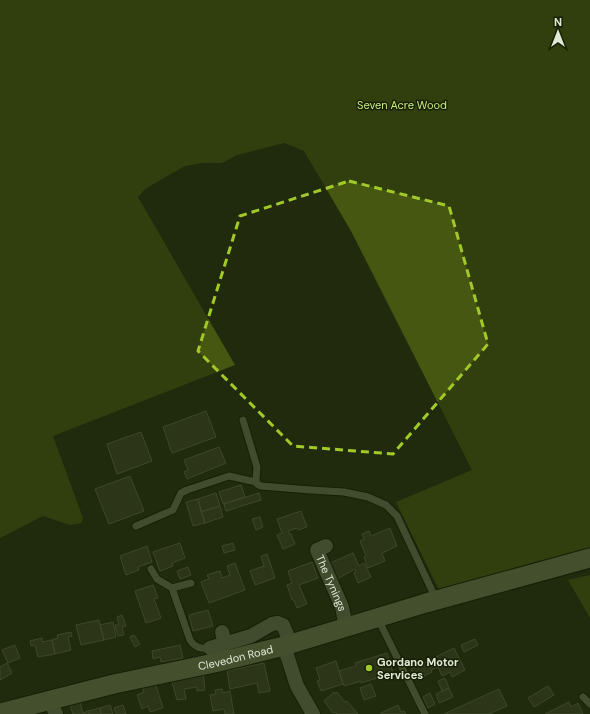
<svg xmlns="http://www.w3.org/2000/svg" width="590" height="714" font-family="'DM Sans',sans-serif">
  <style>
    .green { fill: #455710 }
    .building { fill: #3a4326; stroke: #606a4b }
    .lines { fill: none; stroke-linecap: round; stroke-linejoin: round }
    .lane-casing { stroke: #0b1200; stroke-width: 9 }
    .street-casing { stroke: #0b1200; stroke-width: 16 }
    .secondary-casing { stroke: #0b1200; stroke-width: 21 }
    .lane { stroke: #697354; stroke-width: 7 }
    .street { stroke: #697354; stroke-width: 14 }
    .secondary { stroke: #707d54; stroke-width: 19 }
    .marked { fill: none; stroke: #a1c92a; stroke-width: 3; stroke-dasharray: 8 5; stroke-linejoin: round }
    .poi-dot { fill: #a1c92a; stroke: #182004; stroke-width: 1.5 }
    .labels { text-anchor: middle; stroke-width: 3; stroke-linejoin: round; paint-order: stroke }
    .park-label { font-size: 11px; fill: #caed7e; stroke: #182004 }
    .street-label { font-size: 11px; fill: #e1e8d6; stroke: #182004 }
    .poi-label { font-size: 11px; font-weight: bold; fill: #e1e8d6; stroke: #182004; text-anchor: start }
  </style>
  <rect width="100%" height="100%" fill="#212a0d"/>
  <path class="green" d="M0,0H590V551L448,590L438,588L396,502L472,470L351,231L304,151L284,143L237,155L222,163H202L185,166L145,189L138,197L235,365L53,436L83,518L81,523L70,525L43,516L0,538Z
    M590,575V618L568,580Z"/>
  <path class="building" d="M206,411L216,437L172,453L163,427Z
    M141,432L152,461L117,474L107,444Z
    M219,447L226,463L187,479L184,472L188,470L184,460Z
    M130,476L144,511L109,524L95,489Z
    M241,485L245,497L223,504L219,492Z
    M216,493L220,506L201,512L198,499Z
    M259,493L261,500L226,511L224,504Z
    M198,499L205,523L193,526L186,502Z
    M220,506L223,517L205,523L201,512Z
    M301,511L307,527L298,530L297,528L288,531L289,534H291L295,544L283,549L277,535L282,533L277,519Z
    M260,517L263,527L256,530L252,519Z
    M390,528L397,546L382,553L385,561L368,568L364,557L366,556L360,541L364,539L362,534L369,531L371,536Z
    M180,543L185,558L172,563L173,566L160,571L153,552Z
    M233,543L235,550L224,553L222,546Z
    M147,546L152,562L138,567L139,570L126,575L120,556Z
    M353,553L359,566L364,563L371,577L358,583L354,573L356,572L355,569L337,579L330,563Z
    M267,554L275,578L255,585L250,571L264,566L261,556Z
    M312,562L318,578L299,585L307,604L297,608L294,600H292L287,585L292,583L288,571Z
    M235,563L245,590L209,603L201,582L209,579L207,575L220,571L222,578L230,575L227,566Z
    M188,567L191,575L180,579L177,571Z
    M153,585L158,598L154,599L161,618L146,623L135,591Z
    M208,610L213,626L193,631L189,615Z
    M122,615L126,626L122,627L124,635L118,636L115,625H119L117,617Z
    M99,620L104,640L81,645L76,625Z
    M113,622L116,637L104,640L100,625Z
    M71,632L72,636L68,637L71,650L55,654L52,640L58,638L57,635Z
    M134,635L140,644L135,647L130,637Z
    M42,638V642L52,640L55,654L38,657L35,645L31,646L30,641Z
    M475,639L478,645L464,652L461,645Z
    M15,645L20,658L8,663L2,650Z
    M180,645L183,658L161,662L160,657L153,659L152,651Z
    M454,648L465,670L452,677L450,672L442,676L438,667L431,670L432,672L416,680L411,669Z
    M387,653L393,673L361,683V681L344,686L339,671L356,666L355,663Z
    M336,661L343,684L321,691L317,681L320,680L316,668Z
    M7,663L12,673L0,680V667Z
    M264,663L270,691L259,693L257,683L230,689L227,671Z
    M203,672L205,690L197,691V687L184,689L186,699L177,700L171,678Z
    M445,678L449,688L442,691L438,681Z
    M154,679L163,708L150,712L148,706L142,709L137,695L144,692L141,684Z
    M371,684L376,696L364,700L360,688Z
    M548,686L554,695L534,707L528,698Z
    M449,688L453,697L439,703L436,694Z
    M222,689L223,693L230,691L234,714H225L224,709L213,711L210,695L216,694L215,690Z
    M499,689L507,706L489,714H444Z
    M334,692L335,694L337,692L345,702L347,701L358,714H337L335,712L333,713L324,701Z
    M430,693L435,704L428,708L423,697Z
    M80,702L83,713L88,711L89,714H73L70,705Z
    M569,702L571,707L578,703L583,714H545Z
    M110,705L113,714H101L100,708Z
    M123,705L126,714H116L114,708Z
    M398,705L401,712L404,711L406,714H381V713Z
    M100,708L101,714H89L88,711Z"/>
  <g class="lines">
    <defs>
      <path id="lane" d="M243,420L257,467L256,480L257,484L261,486L311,490L344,492L368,497L386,505L397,516L436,599
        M136,526L173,510L181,493L187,490L229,476L256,482
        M151,569L157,579L172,588L190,640C195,648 201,649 210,648
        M172,588L191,583
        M378,619L425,714
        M583,697L590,704"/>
      <g id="street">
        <path id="s1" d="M326,546L317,550L342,607L346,627"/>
        <path d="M222,632L225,644"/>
        <path d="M284,646L297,686L313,714"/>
        <path d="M210,648L251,636L272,624L278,623L283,625L291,644"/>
        <path d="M49,699L56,714"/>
      </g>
      <g id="secondary">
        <path id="s2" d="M0,713L114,684L219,662L284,646L426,603L590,558"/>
      </g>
    </defs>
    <use href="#lane" class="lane-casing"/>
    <use href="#street" class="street-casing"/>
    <use href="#secondary" class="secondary-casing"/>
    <use href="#lane" class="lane"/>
    <use href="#street" class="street"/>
    <use href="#secondary" class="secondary"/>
  </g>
  <path d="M0 0H590V714H0ZM349,181L449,206L488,344L393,454L293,446L198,351L240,216Z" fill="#212a0d" fill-opacity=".55" fill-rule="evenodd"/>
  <path class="marked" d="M349,181L449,206L488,344L393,454L293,446L198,351L240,216Z"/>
  <circle class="poi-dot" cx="369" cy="668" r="4"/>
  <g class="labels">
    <g class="park-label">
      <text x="402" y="109">Seven Acre Wood</text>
    </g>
    <g class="street-label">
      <text dy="4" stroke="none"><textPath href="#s1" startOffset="46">The Tynings</textPath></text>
      <text dy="4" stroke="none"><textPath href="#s2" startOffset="242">Clevedon Road</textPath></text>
    </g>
    <g class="poi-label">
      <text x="377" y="666">Gordano Motor<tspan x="377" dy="13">Services</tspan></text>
    </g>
  </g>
  <g transform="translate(558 32)" stroke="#182004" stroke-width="3" paint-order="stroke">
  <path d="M0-3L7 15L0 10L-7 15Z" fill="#e1e8d6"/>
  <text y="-6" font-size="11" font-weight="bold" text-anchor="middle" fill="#e1e8d6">N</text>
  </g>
</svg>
